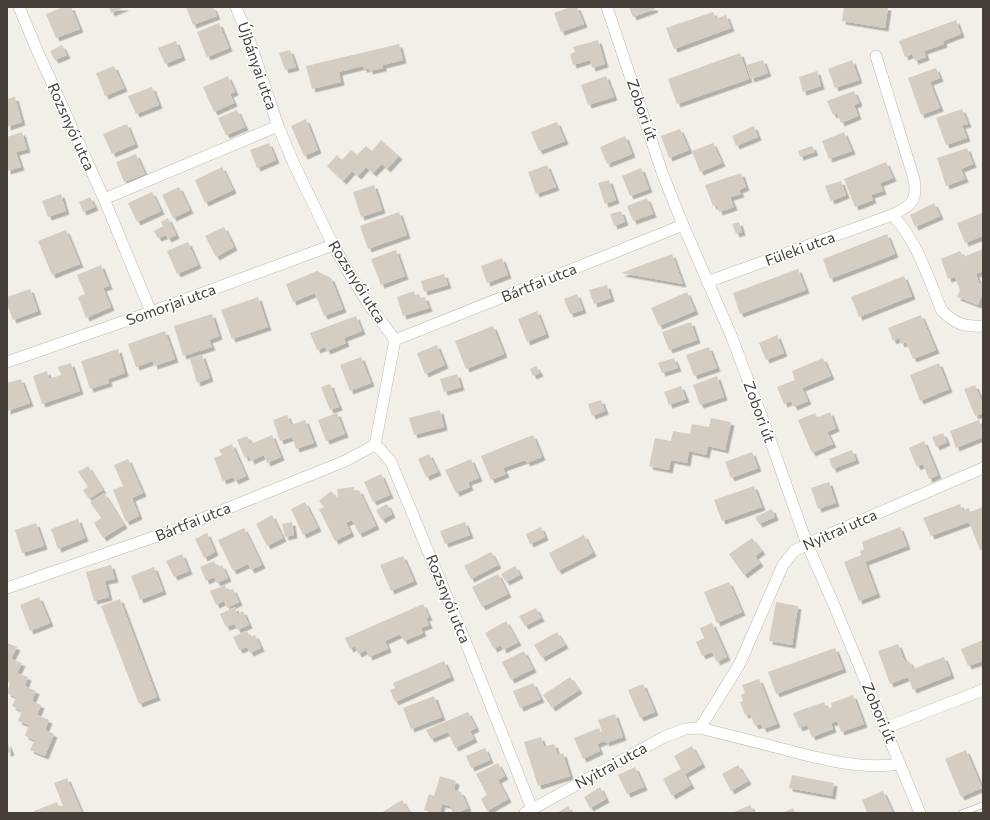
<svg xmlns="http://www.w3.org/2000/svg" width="990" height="820" font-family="Commissioner,sans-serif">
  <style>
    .building { fill: #d5cdc2; filter: url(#shadow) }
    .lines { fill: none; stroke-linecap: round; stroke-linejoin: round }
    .lane-casing { stroke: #bfb9af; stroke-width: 7 }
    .street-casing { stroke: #bfb9af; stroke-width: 12 }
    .lane { stroke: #fff; stroke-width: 5.5 }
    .street { stroke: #fff; stroke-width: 11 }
    .labels { text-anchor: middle; stroke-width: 3; stroke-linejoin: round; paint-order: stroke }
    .street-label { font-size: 15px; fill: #453f38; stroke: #fff }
  </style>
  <defs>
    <filter id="shadow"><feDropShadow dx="3.5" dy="3.5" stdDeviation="0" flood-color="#0004"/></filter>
  </defs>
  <rect width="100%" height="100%" fill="#f2efe8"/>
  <path class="building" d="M64,7H71L80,29L56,38L46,14Z
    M109,7H126L111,13Z
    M186,7H213L217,16L193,25Z
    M570,7H577L584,24L561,32L554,13Z
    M629,7H654L655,9L633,17Z
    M844,7H888L885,28L842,21Z
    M713,12L716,19L726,15L731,28L674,49L666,28Z
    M956,20L961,34L943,41L944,44L924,51L926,57L915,61L912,54L905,57L899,41Z
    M219,23L229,48L207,57L197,32Z
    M598,40L605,64L592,68L590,60L573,65L570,54L575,52L573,47Z
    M176,41L182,57L165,64L158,48Z
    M399,44L403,60L383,65V68L369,71V68L363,69V66L339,72L341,82L312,89L306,66Z
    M62,45L67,55L55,60L50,51Z
    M290,50L296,67L285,70L279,53Z
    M740,53L749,79L677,104L668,79Z
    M763,60L768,73L751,79L746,65Z
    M852,60L859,80L835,88L828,69Z
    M114,66L124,88L105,96L96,73Z
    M936,68L940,78L930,82L940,108L921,115L908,78Z
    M817,71L821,86L803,92L799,77Z
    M228,76L235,92L230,94L234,103L214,112L203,87Z
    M606,76L614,97L588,105L581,85Z
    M152,87L159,105L136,114L128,96Z
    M854,91L859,103L854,105L858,116L841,123L837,113L833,115L827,101Z
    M15,97L22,122L7,127V99Z
    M962,109L968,124L962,125L967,138L946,145L936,118Z
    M237,110L245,127L226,135L218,118Z
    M306,119L318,150L304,156L291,126Z
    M557,122L565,141L539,151L531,132Z
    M127,124L135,144L112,154L103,134Z
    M754,126L758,137L736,146L732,136Z
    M680,129L689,150L669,158L661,136Z
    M22,132L27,149L16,152L21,167L7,171V137Z
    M844,132L852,151L829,159L822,141Z
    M625,136L632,154L607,164L600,147Z
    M381,140L399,156L387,169L382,164L373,173L366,167L358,176L352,171L343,181L327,166L337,155L342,160L351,150L357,155L366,146L372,151Z
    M269,143L276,160L257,168L250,150Z
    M713,143L722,163L700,172L692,151Z
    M812,146L815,152L800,157L798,151Z
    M967,148L973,164L961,169L965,179L946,186L937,158Z
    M136,154L145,174L124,182L116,162Z
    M886,162L893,178L880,183L883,191L871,195L873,200L855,207L844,179Z
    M547,165L556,187L536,194L528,172Z
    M222,167L233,190L205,203L195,180Z
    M641,168L649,189L630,196L622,176Z
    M741,173L746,187L739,190L741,194L730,197L734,207L719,212L717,205L713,206L705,185Z
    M609,180L616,200L605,204L598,183Z
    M841,181L846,195L831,201L825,186Z
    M374,185L382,210L361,217L353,192Z
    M179,187L190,210L173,218L162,195Z
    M152,192L161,211L137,222L128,203Z
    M61,194L66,211L48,217L42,201Z
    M90,197L95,207L83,212L79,202Z
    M647,198L653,214L633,221L627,206Z
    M934,203L940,216L915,227L910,215Z
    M621,211L625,222L614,226L610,214Z
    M399,212L407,235L368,249L360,226Z
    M982,213L983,236L965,243L957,223Z
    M168,218L176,235L168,239L166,235L158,238L154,231L163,226L161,222Z
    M739,222L742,232L736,234L732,224Z
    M224,227L234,247L216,257L205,236Z
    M66,230L80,264L52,275L38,241Z
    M887,234L895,254L830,279L823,259Z
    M188,242L198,265L177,274L167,251Z
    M983,249V271L976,274L979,283L983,284V292L978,305L957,297L960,290L955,277L948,279L941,259L960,251L963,257Z
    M396,250L405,276L381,285L371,259Z
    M672,254L683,284L621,273Z
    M502,258L508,275L487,283L481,266Z
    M101,265L109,286L103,288L111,307L86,318L78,297L85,294L77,275Z
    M798,269L806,290L740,314L733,293Z
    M317,271L331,278L343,309L324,316L315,293L293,302L286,284Z
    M444,274L448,285L424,292L421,281Z
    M904,276L912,296L859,317L851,297Z
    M607,285L611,298L594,304L589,290Z
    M30,289L38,311L13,320L7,304V297Z
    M414,291L415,295L419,294L421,298L425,297L429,308L403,316L397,297Z
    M687,292L695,311L659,326L651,308Z
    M577,294L583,310L570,314L564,299Z
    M258,297L268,327L232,339L221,310Z
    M537,311L546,334L527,342L518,319Z
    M212,314L219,336L209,340L212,347L183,356L174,326Z
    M921,315L936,350L913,359L906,342L901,344L899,338L893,341L888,328Z
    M356,316L362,331L344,338L346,343L327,351L325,347L317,350L310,333Z
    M691,322L697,340L669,350L662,332Z
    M493,326L504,354L466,369L455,341Z
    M165,331L175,359L154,366L153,361L136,367L128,344Z
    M777,335L784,353L766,360L759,343Z
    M437,345L445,365L425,374L417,353Z
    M709,347L717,368L694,376L686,355Z
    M118,349L125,373L108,379L109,383L90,389L81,361Z
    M202,355L210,378L197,383L190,359Z
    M361,357L371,383L350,391L340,365Z
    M674,358L678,368L662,373L658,363Z
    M823,358L831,376L802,388L808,401L794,407L791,401L784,404L777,387L795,380L792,371Z
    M71,363L80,391L42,404L33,376L47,371L49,379L61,375L58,367Z
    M939,363L949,389L920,401L910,375Z
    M536,366L540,373L533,376L530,369Z
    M457,374L461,387L444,392L440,379Z
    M717,376L724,397L700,405L693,385Z
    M21,379L30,403L7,411V383Z
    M330,384L339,407L330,410L321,387Z
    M975,385L983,404V413L975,416L964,389Z
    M681,386L686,399L669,405L664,392Z
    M601,400L605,411L592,416L588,404Z
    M440,410L444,427L414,435L409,418Z
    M830,412L836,428L827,432L833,444L812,453L798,420L815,413L817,418Z
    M337,413L345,434L326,441L318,420Z
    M287,415L291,425L305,420L314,443L296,449L292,437L280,441L273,420Z
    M711,418L731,422L725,450L708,446L706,455L689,451L687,463L671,460L669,470L649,466L655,438L671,441L673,431L690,434L692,424L709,427Z
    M979,420L983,431V437L956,448L950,431Z
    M943,433L947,442L936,447L932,437Z
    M272,435L281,457L267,463L264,455L251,461L249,456L245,458L237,440L247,436L251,444Z
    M533,435L542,457L527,463L525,460L503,468L506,474L491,480L481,456Z
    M924,441L938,475L929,479L923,464L917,467L909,448Z
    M232,444L246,476L235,481L233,477L223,481L214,458L222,455L219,450Z
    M852,450L856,460L833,469L829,459Z
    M752,452L758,468L731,478L725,462Z
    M429,454L438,472L426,477L418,459Z
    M128,459L143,493L132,498L139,516L126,522L113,490L123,486L114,465Z
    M471,459L479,478L468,482L470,487L456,493L445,470Z
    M88,466L103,490L89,499L83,490L88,487L78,472Z
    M381,474L390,495L373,502L364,482Z
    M829,482L836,503L818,509L811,488Z
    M754,486L762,507L722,521L714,500Z
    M354,487L355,492L359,490L376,526L359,534L352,520L346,523L351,533L335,541L319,509L324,507L319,501L331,491L338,499L337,489Z
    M104,493L124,525L103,538L94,523L101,518L90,502Z
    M305,502L318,528L303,535L291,509Z
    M387,504L392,514L382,520L376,510Z
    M960,504L962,510L969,508L970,512L983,507V549L980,550L969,522L931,536L923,518Z
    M772,509L775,517L759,524L755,517Z
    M272,515L283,538L267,546L256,524Z
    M78,519L85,538L58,549L51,529Z
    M292,522L294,535L285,537L282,524Z
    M465,522L470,535L445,544L440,531Z
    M36,523L44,546L22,553L15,530Z
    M541,527L545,537L530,544L526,534Z
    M900,527L907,546L865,562L877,594L859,601L844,562L861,555L860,551L864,549L862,542Z
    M244,528L262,565L251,570L248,564L233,571L218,540Z
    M207,533L215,552L204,558L195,539Z
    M584,535L593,553L558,571L549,553Z
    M752,538L762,551L755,556L760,563L744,575L729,554Z
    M491,552L498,565L471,579L464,566Z
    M182,554L189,571L174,577L166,561Z
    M403,556L414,581L391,591L380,565Z
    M214,561L217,567L222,565L228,578L217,583L214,577L206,581L200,567Z
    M111,565L115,579L105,581L109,597L94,601L86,572Z
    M515,566L520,575L506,582L501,574Z
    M154,567L163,591L140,600L131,576Z
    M498,574L508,594L482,607L472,587Z
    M729,582L742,612L717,623L704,592Z
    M225,585L227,591L233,589L239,602L227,608L224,601L216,605L210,591Z
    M39,597L50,623L30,631L20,605Z
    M120,599L157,697L139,704L101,606Z
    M776,602L798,606L792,645L769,641Z
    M423,604L429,617L426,618L429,625L421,628L423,633L404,641L400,634L385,641L388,649L369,657L366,650L358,654L355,646L350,649L345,638Z
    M235,607L237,614L243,611L249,625L237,630L235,624L226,627L220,614Z
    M536,608L541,618L525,626L519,616Z
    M506,621L518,642L503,650L501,645L494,649L485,633Z
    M712,623L727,657L717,662L712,652L702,656L696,642L704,638L700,628Z
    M247,631L250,637L255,635L261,648L250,653L247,647L239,650L233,637Z
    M557,632L565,645L542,658L534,645Z
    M983,640V661L968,666L961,649Z
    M7,643L17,647L11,659L22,663L17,673L28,677L25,686L36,691L32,701L41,705L37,715L49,720L45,730L54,734L45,756L30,750L35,740L25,736L29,725L18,721L22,711L12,706L16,697L7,693L10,683L7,681Z
    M898,644L905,662L909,661L913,669L944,657L951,675L913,690L908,677L890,684L878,651Z
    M835,648L843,669L776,694L768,672Z
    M524,651L533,669L511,680L502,662Z
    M444,661L451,677L395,702L390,690L395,688L393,683Z
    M570,677L579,690L552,708L543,695Z
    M759,679L777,724L763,729L761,724L755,726L750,714L745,715L740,702L743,701L741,695L745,693L742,685Z
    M533,683L541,699L520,708L513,691Z
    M643,684L655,712L640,718L628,690Z
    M853,695L864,724L841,732L837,721L831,723L833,729L812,737L807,725L799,728L793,713L824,702L827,709L832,707L831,703Z
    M434,696L442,717L411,729L403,708Z
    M468,712L476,728L470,731L474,739L455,748L448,732L431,739L426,730Z
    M615,714L623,737L606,743L598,720Z
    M599,728L605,741L597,744L600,751L583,759L574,738Z
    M541,737L544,747L554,744L558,755L563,753L570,776L538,786L524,742Z
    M7,742L11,752L7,753Z
    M692,746L702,764L685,774L691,785L672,796L663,779L681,769L674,756Z
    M485,748L490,760L471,768L466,756Z
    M966,750L982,788L961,797L945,759Z
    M498,763L505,776L498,780L508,799L487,811L481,799L487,795L476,774Z
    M738,765L748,781L731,791L722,774Z
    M635,767L644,787L627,794L618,775Z
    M792,775L834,783L832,796L789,788Z
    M440,776L456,781L454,790L461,792L468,808L457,813H453L450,806L442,804L440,813H435L424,810L429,794L434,796Z
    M67,778L82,813H35L34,811L57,802L59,807L63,806L54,783Z
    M600,787L606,799L590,808L584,797Z
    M883,791L893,813H867L862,800Z
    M402,800L410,813H381Z
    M750,805L754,813H732Z
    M568,806L572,813H557Z
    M793,808L795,813H782Z"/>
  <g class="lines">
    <defs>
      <path id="lane" d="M962,813L983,805"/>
      <path id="street" d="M19,7L37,50L104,199L151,312
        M236,7L249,39L278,126L294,164L333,245L348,271L367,302L395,340L375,445
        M607,7L663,175L683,225L731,335L766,428L807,544L834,605L920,813
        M876,56L914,179C918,201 911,206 892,215
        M104,199L278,126
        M707,282L892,215C916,238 929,280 942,311C956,324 964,327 983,326
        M395,340L683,225
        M7,362L151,312L333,245
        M375,445L381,450L391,462L464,638L532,809
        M7,588L174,530L345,461L375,445
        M700,728L739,665L783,565L794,551L818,539L983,468
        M885,728L983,690
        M525,813L664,737L685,729L700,728C727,735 755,742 783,749C821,759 861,770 900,764"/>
    </defs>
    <use href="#lane" class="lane-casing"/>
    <use href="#street" class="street-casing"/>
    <use href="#lane" class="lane"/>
    <use href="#street" class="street"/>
  </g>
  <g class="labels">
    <g class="street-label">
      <text transform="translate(257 66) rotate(71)" y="5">Újbányai utca</text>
      <text transform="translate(642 110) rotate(71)" y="5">Zobori út</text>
      <text transform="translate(71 127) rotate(66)" y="5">Rozsnyói utca</text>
      <text transform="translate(800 249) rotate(-20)" y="5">Füleki utca</text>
      <text transform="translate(357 282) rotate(58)" y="5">Rozsnyói utca</text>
      <text transform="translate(539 283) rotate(-22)" y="5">Bártfai utca</text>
      <text transform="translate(171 305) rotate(-20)" y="5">Somorjai utca</text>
      <text transform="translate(759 412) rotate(70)" y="5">Zobori út</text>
      <text transform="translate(193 522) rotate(-22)" y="5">Bártfai utca</text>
      <text transform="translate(840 530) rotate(-24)" y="5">Nyitrai utca</text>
      <text transform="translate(448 599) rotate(68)" y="5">Rozsnyói utca</text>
      <text transform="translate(879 713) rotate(67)" y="5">Zobori út</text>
      <text transform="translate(611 766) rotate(-29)" y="5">Nyitrai utca</text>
    </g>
  </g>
  <rect width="990" height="820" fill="none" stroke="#453f38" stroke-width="16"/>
</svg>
